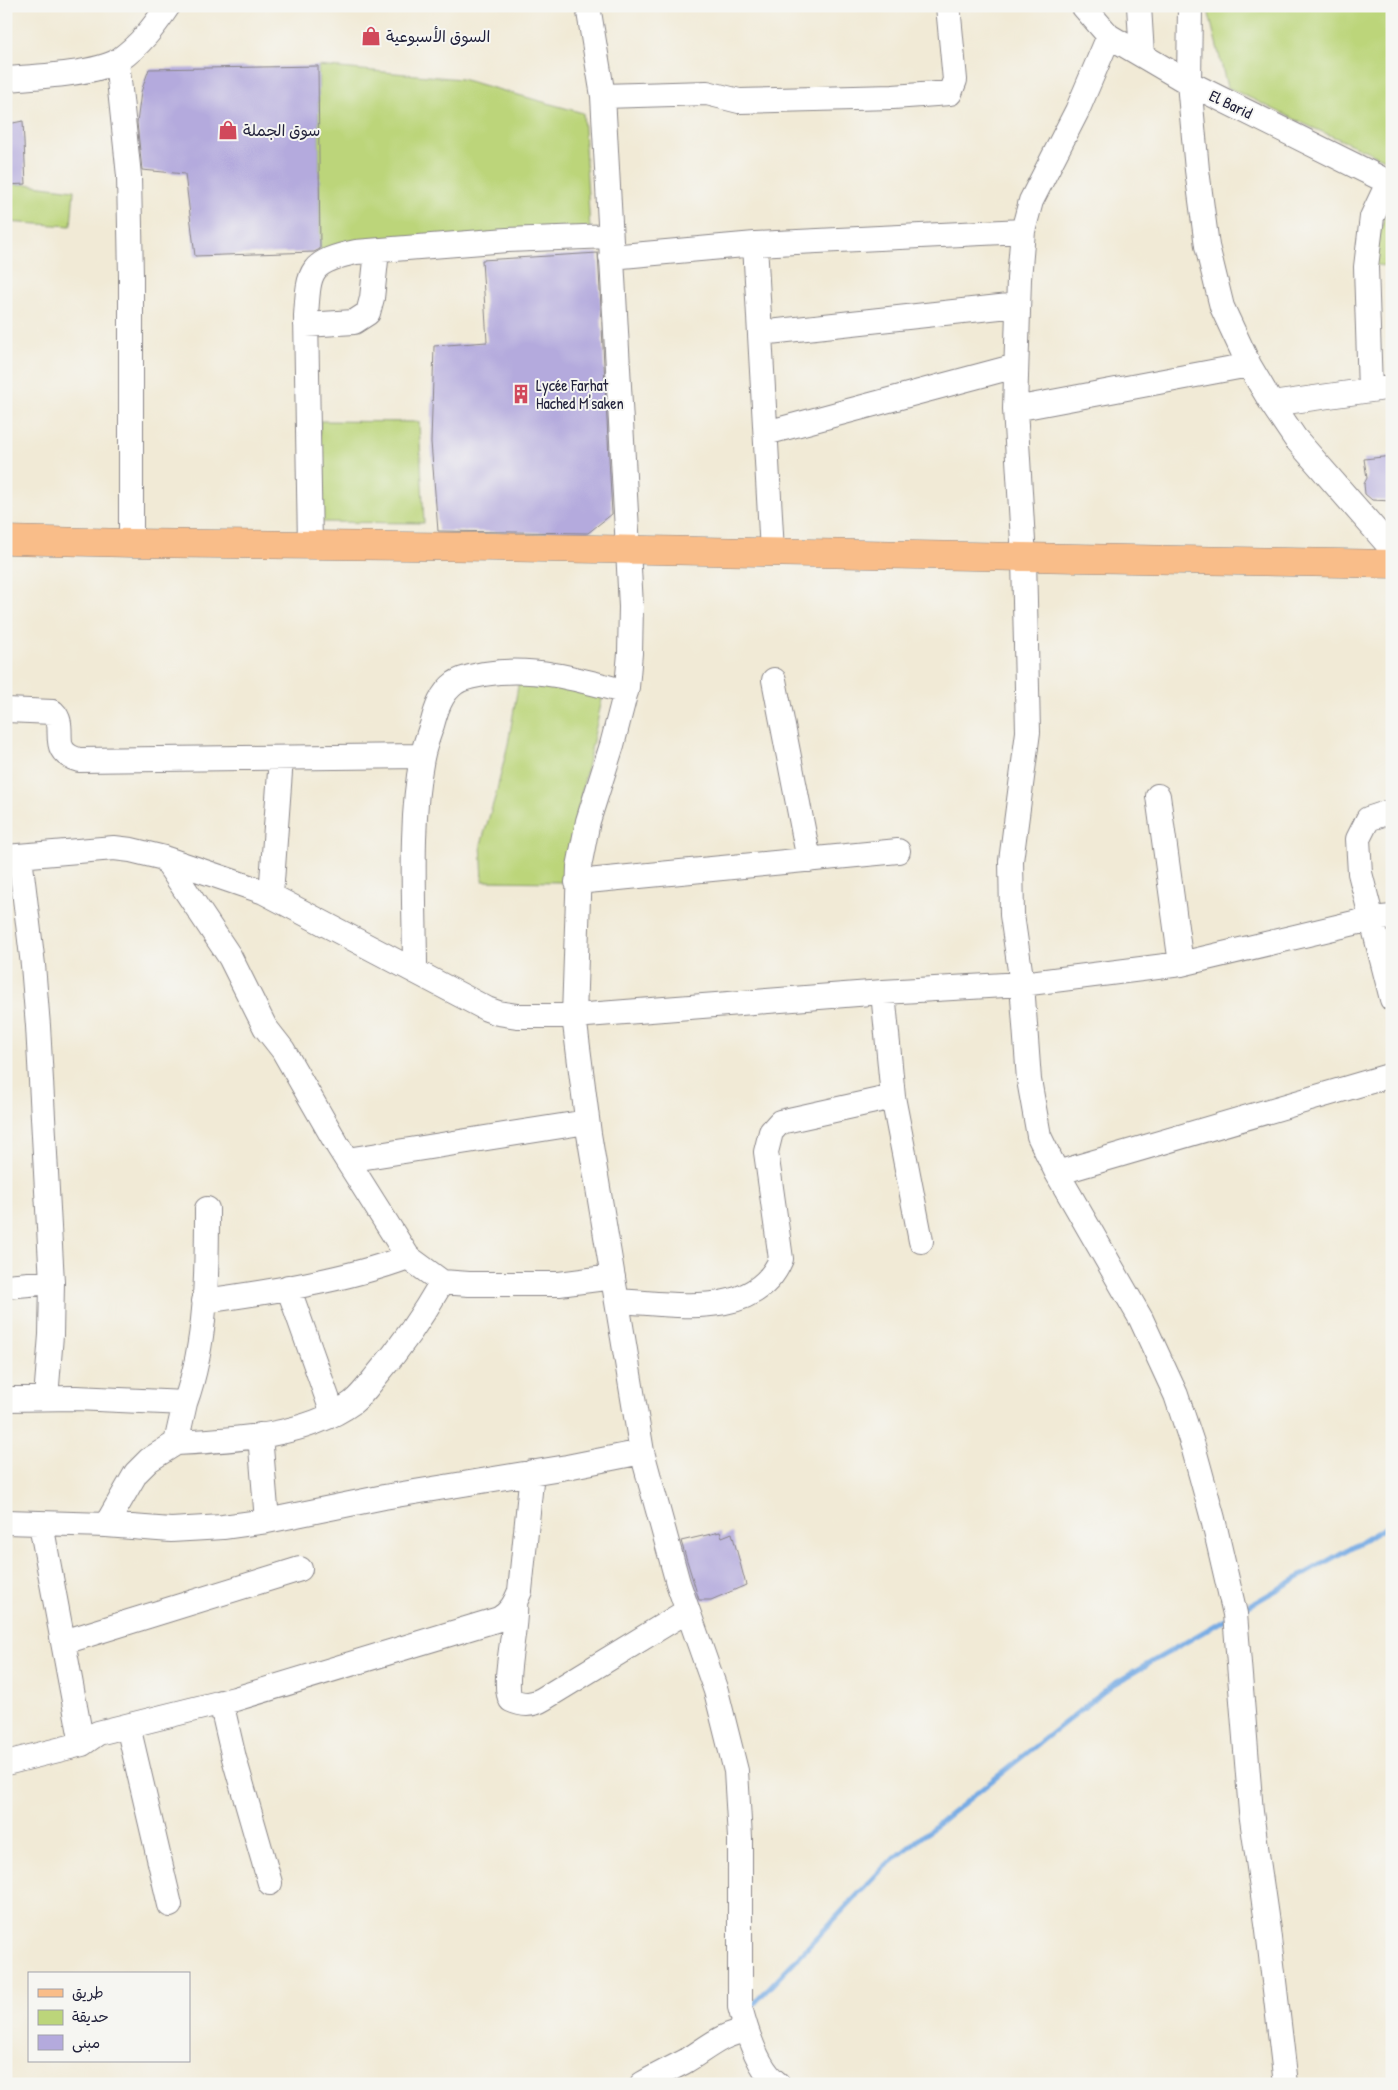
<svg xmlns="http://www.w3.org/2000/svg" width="1398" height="2090" font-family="'Patrick Hand','Playpen Sans Arabic',sans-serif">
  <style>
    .green { fill: #bcd57a; stroke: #6f7c5a }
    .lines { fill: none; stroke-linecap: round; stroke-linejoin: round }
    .stream { stroke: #76abe4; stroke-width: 5 }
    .building { fill: #b4aadd }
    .minor-casing { stroke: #8a8688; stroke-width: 26 }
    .major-casing { stroke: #8a8688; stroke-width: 29 }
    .minor { stroke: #fff; stroke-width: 24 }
    .major { stroke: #f9bd89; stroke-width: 28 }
    .labels { text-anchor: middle; stroke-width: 4; stroke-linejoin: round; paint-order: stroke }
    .poi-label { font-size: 16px; fill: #22223b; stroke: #f6f6f2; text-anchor: start }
    .street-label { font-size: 16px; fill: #22223b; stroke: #f6f6f2 }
  </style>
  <rect width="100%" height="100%" fill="#f6f6f2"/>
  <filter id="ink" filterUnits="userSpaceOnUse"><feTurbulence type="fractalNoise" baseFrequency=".02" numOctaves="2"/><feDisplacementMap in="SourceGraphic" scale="10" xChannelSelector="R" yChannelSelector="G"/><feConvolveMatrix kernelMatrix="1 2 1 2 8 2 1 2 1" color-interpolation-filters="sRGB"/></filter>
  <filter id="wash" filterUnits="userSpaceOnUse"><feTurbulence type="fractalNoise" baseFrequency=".0096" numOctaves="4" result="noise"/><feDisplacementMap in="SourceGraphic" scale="20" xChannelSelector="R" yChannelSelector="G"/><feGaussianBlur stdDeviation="1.12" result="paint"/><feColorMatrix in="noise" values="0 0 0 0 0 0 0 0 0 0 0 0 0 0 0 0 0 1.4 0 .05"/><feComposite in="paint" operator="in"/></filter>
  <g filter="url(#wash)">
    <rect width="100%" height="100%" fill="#f1ead6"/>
    <path class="green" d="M1207,6H1392V162L1311,127L1227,87Z
      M318,66L461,79L583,113L590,230L320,252Z
      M26,184L74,190L71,226L6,222V185Z
      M1388,207L1392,209V267L1370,264Z
      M320,421L419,422L424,523L317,522Z
      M519,680L603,695L562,882L483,881L481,844L496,794L508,744Z"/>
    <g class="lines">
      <path class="stream" d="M1240,1611L1392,1524
        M748,2010L884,1867L1112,1685L1229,1617"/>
    </g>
    <g id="blocks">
      <path class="building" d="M318,66L320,249L314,252L195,256L185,174L142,170L137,123L141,92L149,69Z
        M23,121L26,184L6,185L8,124Z
        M598,253L612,514L588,533L438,531L431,442L434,346L487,342L482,260Z
        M1392,456V501L1372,500L1365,494L1364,484L1367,478L1364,459Z
        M720,1532L722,1537L732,1533L746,1585L711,1600H699L681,1541Z"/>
    </g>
  </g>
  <g filter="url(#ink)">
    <use href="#blocks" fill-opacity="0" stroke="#8a8688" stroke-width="1"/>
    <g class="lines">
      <defs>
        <path id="minor" d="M588,6L603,96L628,549L631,607L630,653L627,687L612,745L588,821L579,867L574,1016L589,1134L642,1452L678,1583L716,1691L736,1771L740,1838V2007C746,2030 758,2070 778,2084
          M1083,6L1109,36L1189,83L1392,184
          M1139,6L1142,55
          M1190,6L1189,83L1197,170L1207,246L1222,307L1249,365L1272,404L1295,438L1392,549
          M1109,36L1077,111L1031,201L1023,231L1019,279L1015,409L1024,558L1028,732L1011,861L1012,915L1022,984L1029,1080L1039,1136L1057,1173L1141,1319L1176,1395L1193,1446L1213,1519L1235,1614L1251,1812L1268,1930L1286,2084
          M117,61L129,176L131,277V543
          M6,79C34,77 97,74 119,60C140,45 154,27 168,6
          M603,96L707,93L739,101L893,97L950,93L955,80L948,6
          M755,244L772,552
          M611,257L755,244L1023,231
          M306,325L354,322L368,313L372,298L377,251
          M760,333L1018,305
          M1370,390L1366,267L1372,217L1388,183
          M1272,404L1392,387
          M1015,409L1249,365
          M766,433L1016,366
          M310,545L306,316C309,271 308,262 356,252L507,240L610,236
          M774,680L809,860
          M6,710L53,712C69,727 46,751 79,760L422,756
          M1158,796L1181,964
          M1392,811L1368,819L1358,839L1360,873L1392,999
          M6,857L114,848L131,850L164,858L264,892L487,1009L498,1013L517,1016H574L883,992L1022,984L1181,964L1371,919L1392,917
          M20,857L33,965L38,1026L52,1282L51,1335L46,1398
          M164,858L230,957L265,1027L283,1050L338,1146L408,1257
          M577,882L898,851
          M271,895L281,758
          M415,971C415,903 409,824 422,758C424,747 428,736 432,725C436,710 441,693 455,683C463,677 475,676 484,674C533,666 579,679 626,692
          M883,992L893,1097L921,1241
          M347,1160L587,1122
          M1057,1173L1392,1075
          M6,1286L52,1282
          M288,1287L333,1414
          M204,1301C270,1292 346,1280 408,1257L442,1282L469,1284H559L613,1277
          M617,1301C671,1303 755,1322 781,1259L766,1152L771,1132L780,1122L893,1097
          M6,1399L76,1398L185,1403L176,1443L149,1460L136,1473L106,1525
          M185,1403C207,1342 207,1273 207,1209
          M260,1435L267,1521
          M176,1443C232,1440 305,1437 352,1403C361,1396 369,1385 377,1375C402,1346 423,1315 442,1282
          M6,1522L106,1525L171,1530L223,1527L267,1521L384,1497L567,1467L642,1452
          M41,1524L82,1744
          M515,1602C518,1626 501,1684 511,1700C522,1705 532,1706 543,1699L687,1611
          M64,1642L300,1569
          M221,1702L234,1758L270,1883
          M128,1726L170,1905
          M6,1763L82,1744L98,1733L235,1699L499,1619C511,1612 515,1603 520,1591L532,1472
          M642,2084C656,2076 670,2069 684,2062C704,2051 723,2032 747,2031"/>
        <path id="major" d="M6,540L131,543L494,547L1392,564"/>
      </defs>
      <use href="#minor" class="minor-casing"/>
      <use href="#major" class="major-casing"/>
      <use href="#minor" class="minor"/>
      <use href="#major" class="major"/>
    </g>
  </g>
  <defs>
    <symbol id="shop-bare" viewBox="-9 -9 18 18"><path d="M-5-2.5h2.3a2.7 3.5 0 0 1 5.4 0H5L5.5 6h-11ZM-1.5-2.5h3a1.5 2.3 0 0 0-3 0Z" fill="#d1495b" stroke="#f6f6f2" stroke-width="2.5" paint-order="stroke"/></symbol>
    <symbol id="building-bare" viewBox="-9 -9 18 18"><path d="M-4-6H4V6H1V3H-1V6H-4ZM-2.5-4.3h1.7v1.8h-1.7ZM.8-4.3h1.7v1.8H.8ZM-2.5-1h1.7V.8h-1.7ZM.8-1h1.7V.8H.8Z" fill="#d1495b" stroke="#f6f6f2" stroke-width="2.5" paint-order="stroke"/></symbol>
  </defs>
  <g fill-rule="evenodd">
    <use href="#shop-bare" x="357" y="22" width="28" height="28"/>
    <use href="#shop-bare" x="214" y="116" width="28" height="28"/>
    <use href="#building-bare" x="507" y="380" width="28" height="28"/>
  </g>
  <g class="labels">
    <g class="poi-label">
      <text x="386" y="42">السوق اﻷسبوعية</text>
      <text x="243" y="136">سوق الجملة</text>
      <text x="536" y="391">Lycée Farhat<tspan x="536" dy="18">Hached M'saken</tspan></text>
    </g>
    <g class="street-label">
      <text transform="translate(1231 104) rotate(26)" y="6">El Barid</text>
    </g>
  </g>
  <rect width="1398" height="2090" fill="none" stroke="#f6f6f2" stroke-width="25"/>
  <rect x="28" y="1972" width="162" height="90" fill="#f6f6f2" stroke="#a1a1a9"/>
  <rect x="38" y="1989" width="25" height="8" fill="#f9bd89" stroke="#a1a1a9"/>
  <text x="72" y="1998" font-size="15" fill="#22223b">طريق</text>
  <rect x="38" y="2010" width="25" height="15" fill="#bcd57a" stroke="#a1a1a9"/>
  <text x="72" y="2022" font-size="15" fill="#22223b">حديقة</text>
  <rect x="38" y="2035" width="25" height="15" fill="#b4aadd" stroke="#a1a1a9"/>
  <text x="72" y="2048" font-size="15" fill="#22223b">مبنى</text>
</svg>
